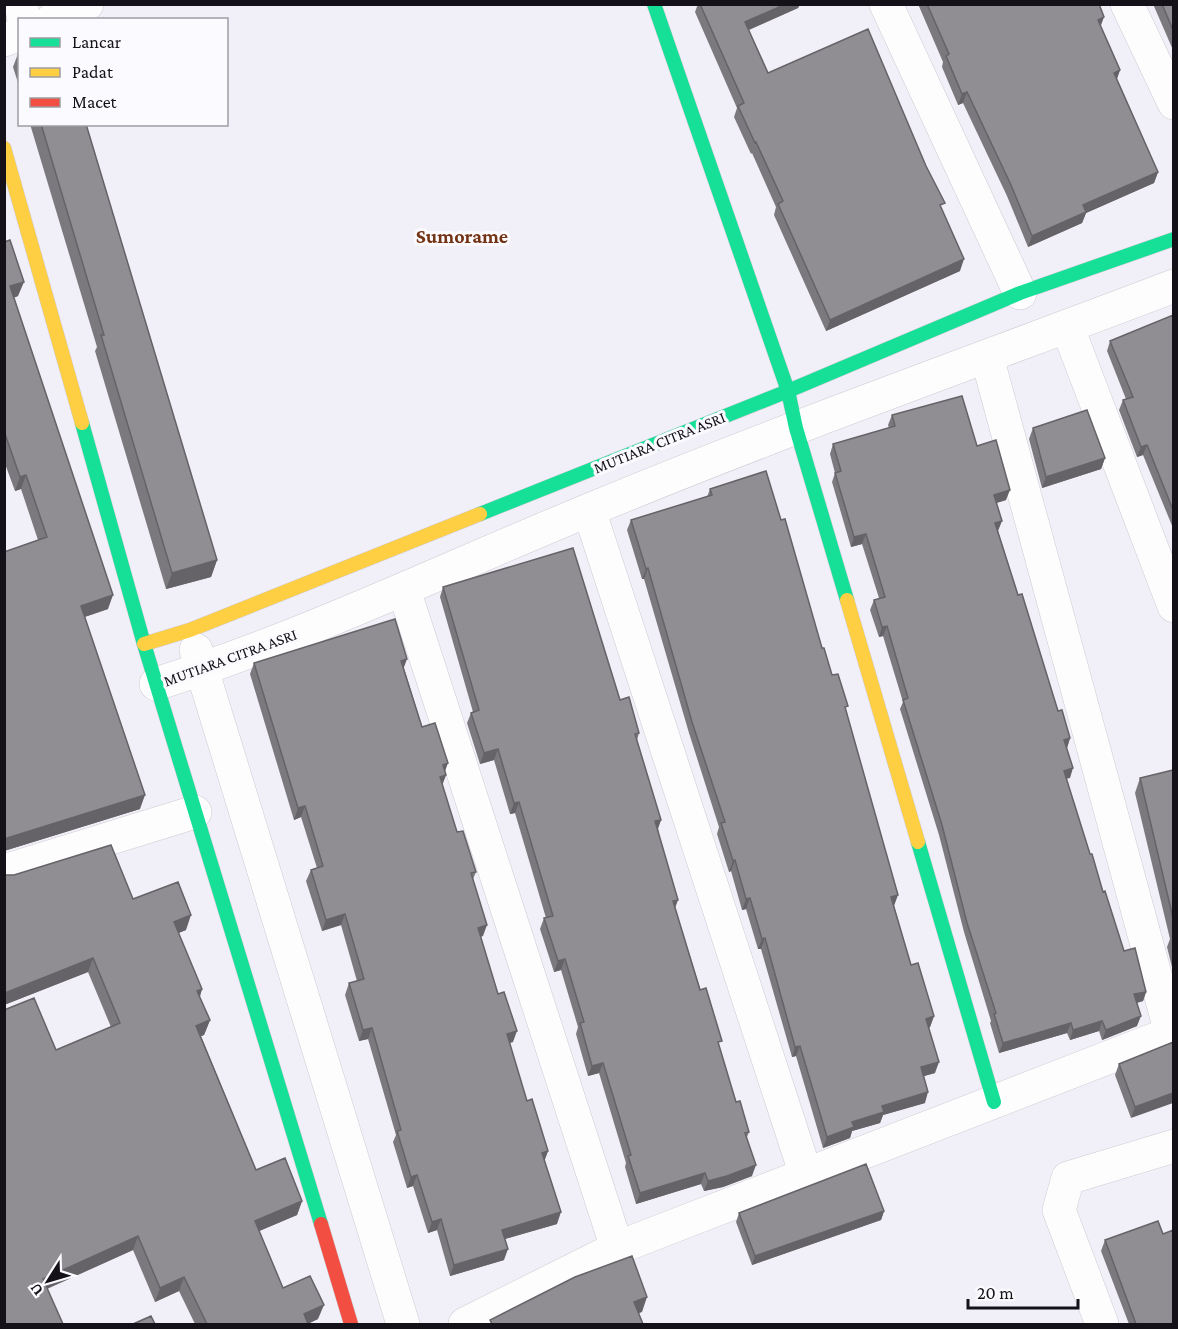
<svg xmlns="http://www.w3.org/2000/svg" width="1178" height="1329" font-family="'Crimson Pro',serif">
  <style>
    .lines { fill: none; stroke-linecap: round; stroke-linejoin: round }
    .street-casing { stroke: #cdcbd2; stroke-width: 34 }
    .fast-casing { stroke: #cdcbd2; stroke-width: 15 }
    .slow-casing { stroke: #cdcbd2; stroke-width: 15 }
    .jam-casing { stroke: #cdcbd2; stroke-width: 15 }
    .street { stroke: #fdfdfe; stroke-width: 33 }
    .fast { stroke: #16e098; stroke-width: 14 }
    .slow { stroke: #ffcf43; stroke-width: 14 }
    .jam { stroke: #f24e42; stroke-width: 14 }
    .wall { fill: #7c797e }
    .shaded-wall { fill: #656367 }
    .building { fill: #908d93; stroke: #656367; stroke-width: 1.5 }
    .labels { text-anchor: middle; stroke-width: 6; stroke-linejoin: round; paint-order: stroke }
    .street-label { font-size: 16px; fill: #141218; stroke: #fbfafe }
    .quarter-label { font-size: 20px; font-weight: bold; fill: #733315; stroke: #fbfafe }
  </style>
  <rect width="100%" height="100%" fill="#f1eff8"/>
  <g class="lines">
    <defs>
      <path id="street" d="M21,4L24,20
        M886,4L1020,293
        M1127,4L1174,103
        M52,20L87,4
        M4,40L20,34
        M1067,326L1174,606
        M987,357L1171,1033
        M589,510L806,1175
        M404,590L617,1248
        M196,650L403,1324
        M156,684C305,637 445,569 589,510C782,430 979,360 1174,286
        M4,871L195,812
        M465,1324L617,1248L1174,1032
        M1102,1324L1059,1210L1068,1178L1174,1146"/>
      <path id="fast" d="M654,4L788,391L796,428L847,600
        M82,423L144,644L321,1224
        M480,514L788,391L1020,293L1174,239
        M918,842L994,1102"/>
      <path id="slow" d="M4,148L82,423
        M847,600L918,842
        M144,644L190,630L480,514"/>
      <path id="jam" d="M321,1224L351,1324"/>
    </defs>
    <use href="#street" class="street-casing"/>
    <use href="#fast" class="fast-casing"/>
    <use href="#slow" class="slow-casing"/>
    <use href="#jam" class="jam-casing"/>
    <use href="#street" class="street"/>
    <use href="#fast" class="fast"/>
    <use href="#slow" class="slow"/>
    <use href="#jam" class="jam"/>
  </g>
  <path class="wall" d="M698,4H800L798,8L749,30L768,73L942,210L960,271L826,331L774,215L776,207L752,153L751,154L734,117L737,108L695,12Z
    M918,4H1099L1101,27L1120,70L1117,79L1158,172L1154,183L1086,213L1082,223L1028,247L1007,196L963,103L958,105L942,67L943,62Z
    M1153,4H1173V50Z
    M19,51H20V89L13,67Z
    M30,124H86L217,560L211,577L166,589L95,351L97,347Z
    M4,242L18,296L13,298L108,609L84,617L140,809L4,851V552L38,540L21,489L15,491L4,461Z
    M1173,315V528L1143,455L1137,457L1119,410L1123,400L1126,399L1107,351L1110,341Z
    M892,415L977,446L1006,500L996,503L998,531L1018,595L1058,711L1070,738L1067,748L1070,778H1066L1090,854L1124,951L1146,992L1143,1001L1137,1003V1026L1102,1040L1099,1031L1070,1040L1067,1033L999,1053L990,1023L991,1021L964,932L939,835L900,709L903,702L883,636L879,637L870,610L874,600L879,598L862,544L851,547L832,482L835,473L830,454L833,444L889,428L888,425Z
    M1033,428L1105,458L1101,469L1042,488L1029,439Z
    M710,489L822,648L846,712L894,906L911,965L934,1016L930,1027L929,1028L935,1073L924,1076L925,1103L883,1115L880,1123L852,1131L850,1138L823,1148L796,1056L792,1057L761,949H758L746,909L742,910L731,871L729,872L717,834L719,827L689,733L644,579H642L627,530L631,520L707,497Z
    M443,587L620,700L639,733L637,740L661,820L658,829L675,908L736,1102L749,1132L747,1137L752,1176L723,1187L704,1191L701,1184L636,1204L625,1167L626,1163L599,1073L588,1076L576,1034L578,1027L561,970L554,972L540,929L544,918H546L515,813L510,814L494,760L480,764L467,723L471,713L473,712L440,597Z
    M254,663L404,668L422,727L445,772L446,775L442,784L457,832L476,872L473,879L483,936L480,937L513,1042L509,1043L527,1101L548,1151L544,1161L557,1224L505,1239L504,1260L450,1276L437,1230L428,1233L413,1186L407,1188L393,1142L396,1135L368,1039L359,1041L345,995L349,983L357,981L341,925L322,931L306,881L311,870L317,868L301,817L294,820L250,674Z
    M1173,770V971L1167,947L1170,939L1135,793L1140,778Z
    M133,899L186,930L178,933L202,989L200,997L210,1020L204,1035L201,1036L256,1170L302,1201L297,1215L259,1231L283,1288L318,1319L308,1324H195L179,1291L155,1302L133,1250L47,1289L4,1324L56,1050L111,1027L88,972L4,1005Z
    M1173,1042L1131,1118L1115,1075L1119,1064Z
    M884,1211L881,1220L752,1265L736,1222L739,1213Z
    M1163,1234L1173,1324H1129L1101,1251L1105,1240Z"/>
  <path class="shaded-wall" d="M786,4H800L798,8L741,33L745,22Z
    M1104,17L1100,28L1098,20Z
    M1120,70L1116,81L1114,73Z
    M967,92L963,103L958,105L962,94Z
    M1158,172L1154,183L1086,213L1082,223L1028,247L1032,236L1083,205Z
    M964,259L960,271L826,331L830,320Z
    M24,282L18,296L5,301L10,286Z
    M1147,445L1143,455L1137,457L1141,447Z
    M1105,458L1101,469L1042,488L1046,477Z
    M26,475L21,489L15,491L20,477Z
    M1010,490L1006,500L990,505L994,495Z
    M1002,521L998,531L992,533L995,523Z
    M866,534L862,544L851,547L854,537Z
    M217,560L211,577L166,589L172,573Z
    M648,568L644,579H642L646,569Z
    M113,595L108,609L76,620L81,606Z
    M887,626L883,636L879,637L882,627Z
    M407,659L403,670L401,661Z
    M1070,738L1067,748L1064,740Z
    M498,749L494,760L480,764L484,753Z
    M448,763L444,774L443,765Z
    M1073,768L1070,778L1060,780L1064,771Z
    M446,775L442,786L440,777Z
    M145,795L140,809L4,851V839Z
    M519,802L515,813L510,814L514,803Z
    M305,806L301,817L294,820L298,808Z
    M661,820L657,830L655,821Z
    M735,860L731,871L729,872L733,861Z
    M898,895L894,906L887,908L891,897Z
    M750,898L746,909L742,910L746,899Z
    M678,900L674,911L673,901Z
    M345,914L341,925L322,931L326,920Z
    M191,915L186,930L169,937L174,922Z
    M487,925L483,936L473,939L478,928Z
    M765,938L761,949H758L762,939Z
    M93,958L88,972L4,1005L5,993Z
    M565,959L561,970L554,972L558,961Z
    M202,989L197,1003V991Z
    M1146,992L1143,1001L1131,1004L1134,994Z
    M934,1016L930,1027L922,1029L926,1019Z
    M1141,1016L1137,1026L1102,1040L1106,1030Z
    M210,1020L204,1035L191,1040L196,1026Z
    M1102,1021L1099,1031L1070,1040L1073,1030Z
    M1071,1023L1067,1033L999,1053L1003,1043Z
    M372,1028L368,1039L359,1041L363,1030Z
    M517,1031L513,1042L502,1045L507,1034Z
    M800,1046L796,1056L792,1057L795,1047Z
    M939,1062L935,1073L917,1078L921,1067Z
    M603,1063L599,1073L588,1076L592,1066Z
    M928,1092L925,1103L883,1115L880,1123L852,1131L850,1138L823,1148L827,1137L852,1122L882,1106Z
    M1173,1093V1103L1131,1118L1135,1107Z
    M548,1151L544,1162L542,1153Z
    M756,1165L752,1176L723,1187L704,1191L708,1181Z
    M705,1173L701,1184L636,1204L640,1193Z
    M417,1175L413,1186L407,1188L411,1177Z
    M302,1201L297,1215L250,1235L255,1221Z
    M884,1211L881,1220L752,1265L755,1256Z
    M561,1212L557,1224L498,1241L502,1230Z
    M441,1219L437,1230L428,1233L432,1222Z
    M138,1236L133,1250L37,1293L43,1279Z
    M508,1249L504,1260L450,1276L454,1265Z
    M184,1277L179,1291L155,1302L160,1288Z
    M647,1297L642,1312L629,1317L634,1302Z
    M324,1305L318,1319L307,1324L304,1314Z"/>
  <path class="building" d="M700,4H786L745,22L768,73L868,29L926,166L945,203L940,205L964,259L830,320L778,204L783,201L756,142L755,143L738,106L744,103Z
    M927,4H1099L1104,17L1098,20L1120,70L1114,73L1158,172L1083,205L1086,212L1032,236L1011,185L967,92L962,94L946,56L949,54Z
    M1162,4H1173V30Z
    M41,124H86L217,560L172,573L101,335H104Z
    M10,240L24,282L10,286L113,595L81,606L145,795L4,839V552L47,537L26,475L20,477L4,431V242Z
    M1173,315V510L1147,445L1141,447L1123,400L1133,397L1110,341Z
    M962,396L977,446L996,440L1010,490L994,495L1002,521L995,523L1018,595L1022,594L1058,711L1062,710L1070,738L1064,740L1073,768L1064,771L1090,854H1092L1103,892L1105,891L1124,951L1135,948L1146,992L1134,994L1141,1016L1106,1030L1102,1021L1073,1030L1071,1023L1003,1043L994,1014L996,1013L967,923L942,825L903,700L908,698L887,626L882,627L874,600L885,597L866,534L854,537L835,473L841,471L833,444L895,426L892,415Z
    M1087,410L1105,458L1046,477L1033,428Z
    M766,471L781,520L785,519L822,648H824L832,675L838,674L848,706L845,707L898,895L891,897L911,965L918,963L934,1016L926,1019L939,1062L921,1067L928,1092L882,1106L884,1112L852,1122L854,1127L827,1137L800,1046L795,1047L765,938L762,939L750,898L746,899L735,860L733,861L721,823L725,822L692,722L648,568L646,569L631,520L712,495L710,489Z
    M573,548L620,700L629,697L639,733L635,734L661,820L655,821L678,900L673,901L700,990L706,988L722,1041L718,1042L736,1102L740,1101L749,1132L745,1133L756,1165L727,1176L708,1181L705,1173L640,1193L628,1156L631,1155L603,1063L592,1066L580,1023L584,1022L565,959L558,961L544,918L553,916L519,802L514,803L498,749L484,753L471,713L479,710L443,587Z
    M395,619L407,659L401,661L422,727L435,723L448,763L443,765L446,775L440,777L457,832L463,831L476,872L471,873L487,925L478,928L498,994L504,992L517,1031L507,1034L527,1101L532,1099L548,1151L542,1153L561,1212L502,1230L508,1249L454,1265L441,1219L432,1222L417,1175L411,1177L397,1131L401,1130L372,1028L363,1030L349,983L364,979L345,914L326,920L311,870L323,866L305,806L298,808L254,663Z
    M1173,770V918L1140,778Z
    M111,845L133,899L178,882L191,915L174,922L202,989L197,991L210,1020L196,1026L256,1170L285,1158L302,1201L255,1221L283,1288L310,1276L324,1305L304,1314L308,1324H207L184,1277L160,1288L138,1236L43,1279L63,1324H4V1010L34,998L56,1050L120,1023L93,958L5,993L4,875H14Z
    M1173,1042V1093L1135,1107L1119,1064Z
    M866,1164L884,1211L755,1256L739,1213Z
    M1158,1221L1163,1234L1173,1230V1324H1136L1105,1240Z
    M632,1256L647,1297L634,1302L643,1324H492L490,1320L575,1277Z
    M151,1316L155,1324H133Z"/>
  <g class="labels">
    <g class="street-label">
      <text transform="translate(659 442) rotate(-22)" y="6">MUTIARA CITRA ASRI</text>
      <text transform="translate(230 657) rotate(-20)" y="6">MUTIARA CITRA ASRI</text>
    </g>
    <g class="quarter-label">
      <text x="462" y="243">Sumorame</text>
    </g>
  </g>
  <rect width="1178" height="1329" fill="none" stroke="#141218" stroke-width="12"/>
  <rect x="18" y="18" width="210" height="108" fill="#fbfafe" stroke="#9f9da2" stroke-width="1.5"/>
  <rect x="30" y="38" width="30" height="9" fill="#16e098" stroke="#9f9da2" stroke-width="1.5"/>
  <text x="72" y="48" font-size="18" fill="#141218">Lancar</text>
  <rect x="30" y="68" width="30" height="9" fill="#ffcf43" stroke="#9f9da2" stroke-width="1.5"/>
  <text x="72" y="78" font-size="18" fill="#141218">Padat</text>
  <rect x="30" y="98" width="30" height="9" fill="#f24e42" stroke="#9f9da2" stroke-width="1.5"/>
  <text x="72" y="108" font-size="18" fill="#141218">Macet</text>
  <g transform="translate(48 1281) rotate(233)" stroke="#fbfafe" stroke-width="4.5" paint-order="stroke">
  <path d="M0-4.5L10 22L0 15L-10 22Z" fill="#141218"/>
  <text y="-9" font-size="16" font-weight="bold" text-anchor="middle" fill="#141218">U</text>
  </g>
  <path d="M968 1299v9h110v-9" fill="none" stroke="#141218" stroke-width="3"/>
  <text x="977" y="1299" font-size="18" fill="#141218" stroke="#fbfafe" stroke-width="4.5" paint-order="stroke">20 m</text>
</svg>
